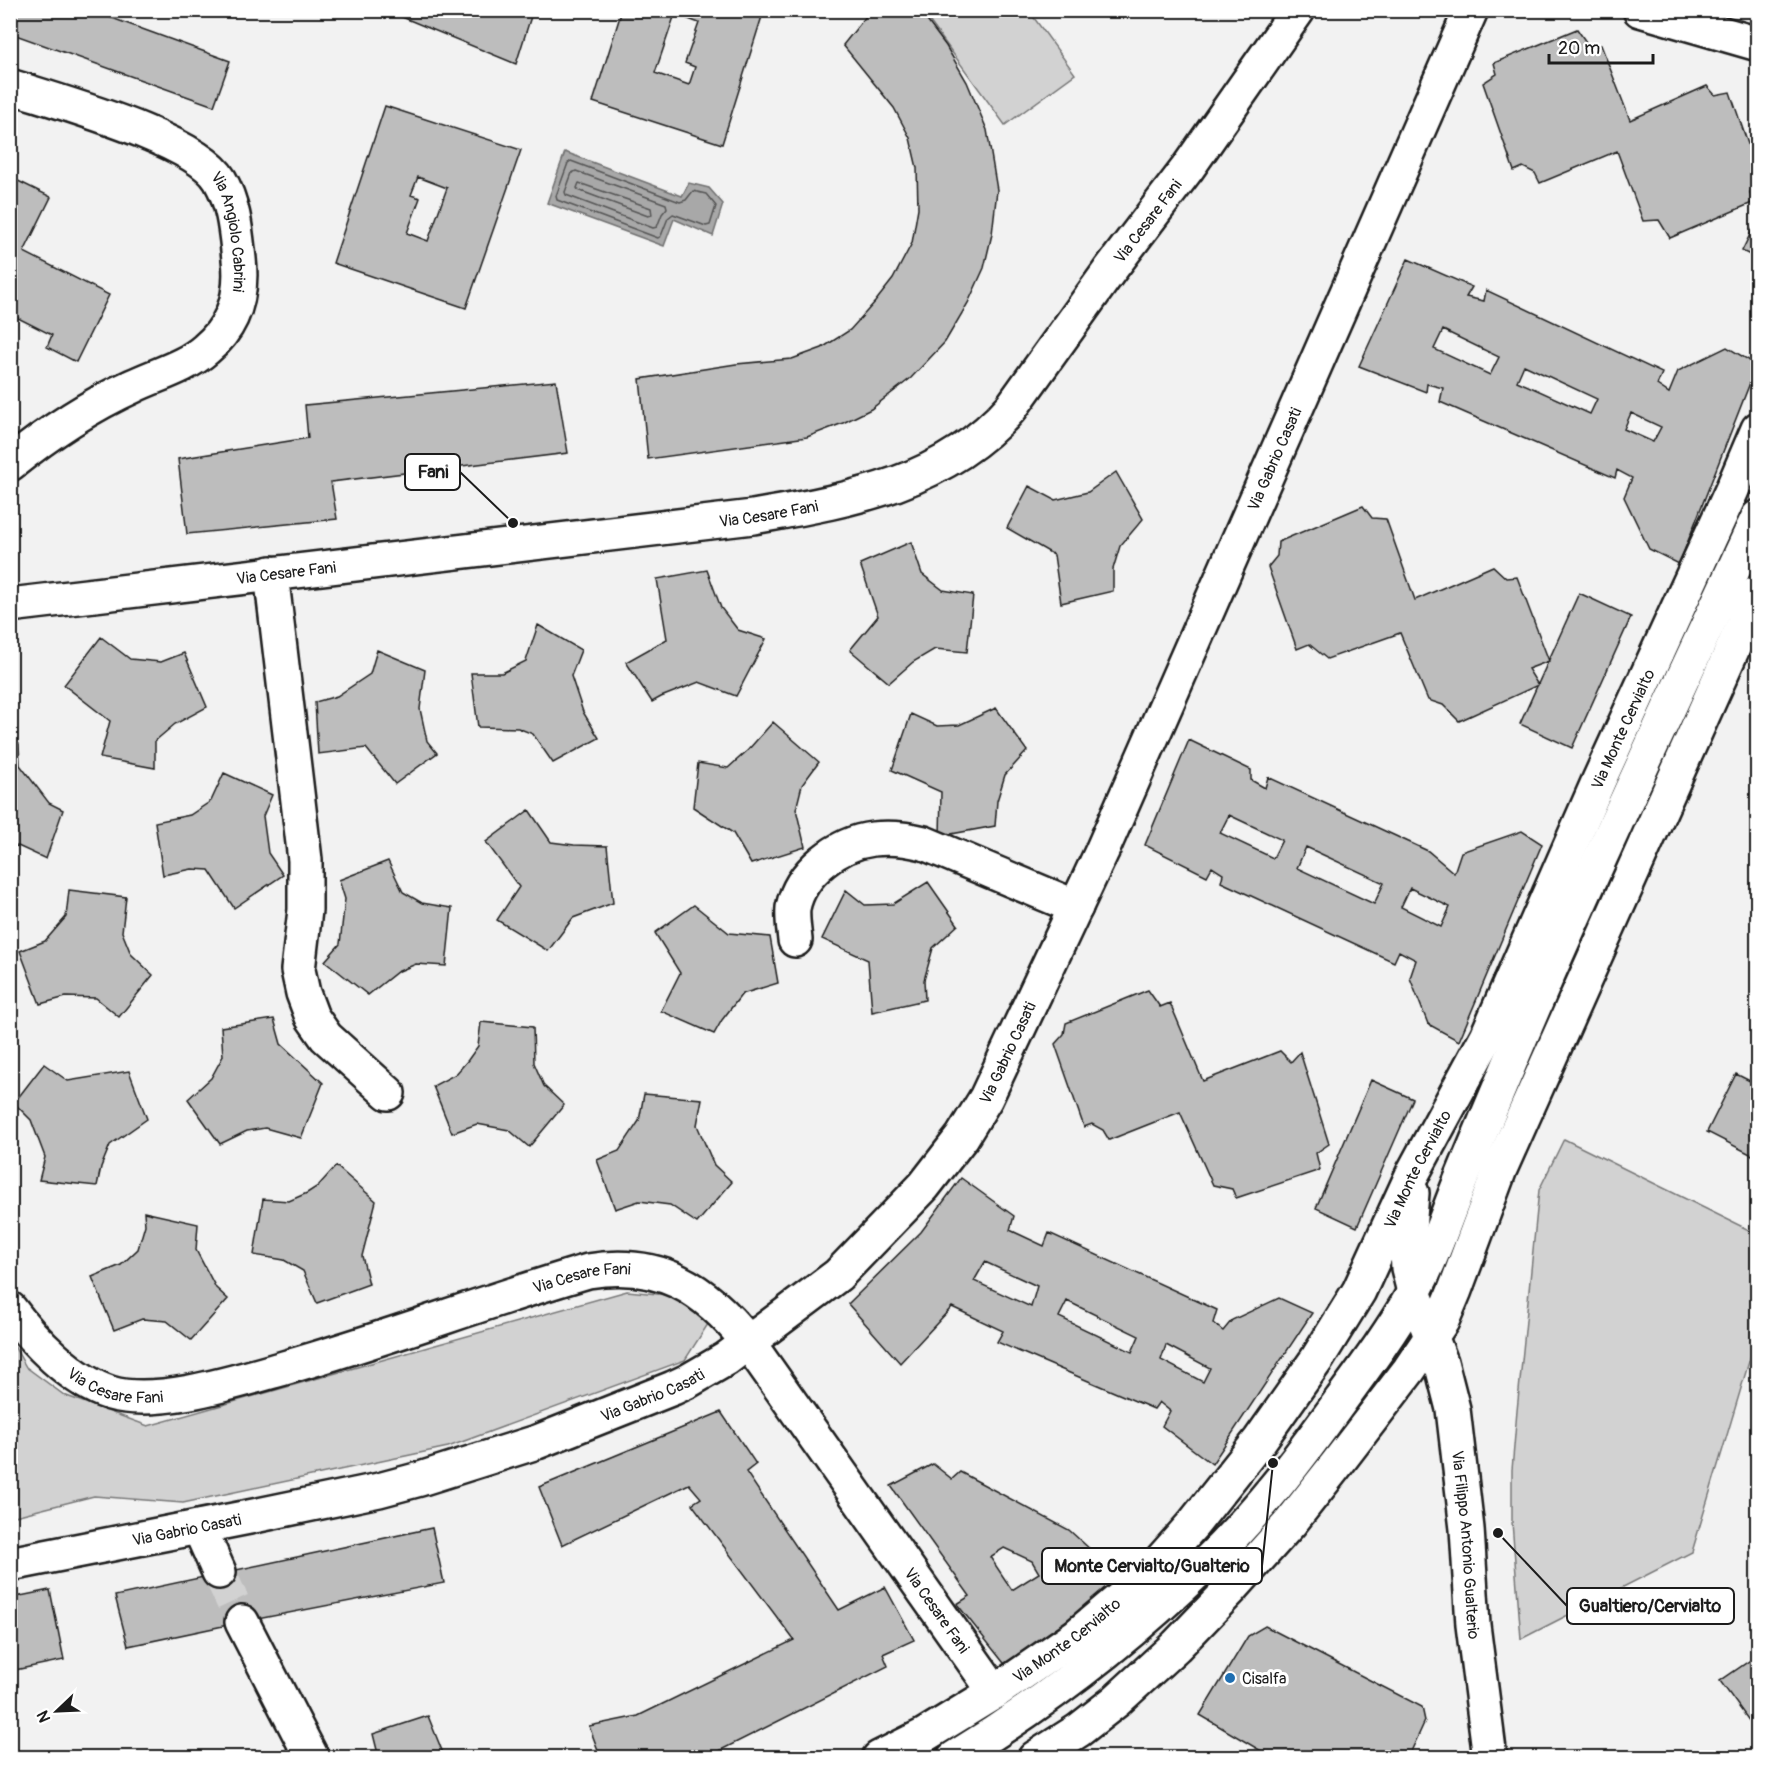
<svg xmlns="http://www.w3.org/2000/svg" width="1768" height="1768" font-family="Pangolin,sans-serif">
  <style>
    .green { fill: #d2d2d2; stroke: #777; stroke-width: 1.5 }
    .water { fill: #a8a8a8; stroke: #707070; stroke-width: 1.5 }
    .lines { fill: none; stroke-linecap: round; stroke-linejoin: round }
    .shore { stroke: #545454; stroke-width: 1.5 }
    .building { fill: #bdbdbd; stroke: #1c1c1c; stroke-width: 1.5; fill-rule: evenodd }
    .minor-tunnel { stroke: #d2d2d2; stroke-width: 33; stroke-dasharray: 33 16; stroke-linecap: butt }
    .minor-casing { stroke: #1c1c1c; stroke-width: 38 }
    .minor { stroke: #fff; stroke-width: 33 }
    .poi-dot { fill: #1f6fb2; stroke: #fff; stroke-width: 2 }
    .labels { text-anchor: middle; stroke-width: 6; stroke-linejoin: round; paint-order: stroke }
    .street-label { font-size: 16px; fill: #1c1c1c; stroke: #fff }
    .poi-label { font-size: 16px; fill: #1c1c1c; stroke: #fff; text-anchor: start }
    .leader { fill: none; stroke: #1c1c1c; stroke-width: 2 }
    .callout-dot { fill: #1c1c1c; stroke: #fff; stroke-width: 2 }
    .callout { fill: #fff; stroke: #1c1c1c; stroke-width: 2 }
    .callout-label { font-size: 18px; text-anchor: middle; font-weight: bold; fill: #1c1c1c }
  </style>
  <rect width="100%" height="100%" fill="#f2f2f2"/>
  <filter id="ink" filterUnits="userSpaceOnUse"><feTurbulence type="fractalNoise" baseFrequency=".0167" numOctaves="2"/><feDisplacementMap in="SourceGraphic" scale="12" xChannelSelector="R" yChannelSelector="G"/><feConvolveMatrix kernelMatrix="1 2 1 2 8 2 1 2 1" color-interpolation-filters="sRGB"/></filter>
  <g filter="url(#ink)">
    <path class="green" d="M922,11H1029L1075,74L1005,125Z
      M1564,1139L1757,1234V1335L1692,1552L1521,1639L1512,1522V1470L1517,1411L1539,1190Z
      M627,1291L678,1296L710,1321L685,1360L448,1447L183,1503L94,1496L11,1517L10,1339L26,1367L64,1395L148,1426Z"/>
    <path class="water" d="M565,152L682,196L689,183L709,188L723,204L713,236L674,219L664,246L547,203Z"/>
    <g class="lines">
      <path class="shore" d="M571,161L680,202L686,200L693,191L706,194L716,206L710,225L706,226L673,214L668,218L661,236L658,238L557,200L556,196L568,163Z
        M576,171L666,204L667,208L662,214L657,227L653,228L566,195L565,192L572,173Z
        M579,183L651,208L652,215L648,216L578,190L577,188Z"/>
    </g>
    <path class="building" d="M10,10H90L230,61L214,106L10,33Z
      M385,10H533L516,64Z
      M622,10H764L722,144L593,102ZM675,14L699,23L685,63L695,67L689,85L655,73Z
      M871,10H917L925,18L946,46L967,82L987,130L997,190L992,234L984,268L968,303L945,342L911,378L871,409L843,423L807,437L648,459L640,379L736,364L792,359L822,348L850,330L875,302L893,279L912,243L918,208L917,168L910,138L894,108L843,45Z
      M1577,29L1588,45H1601L1630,120L1707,86L1715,95L1730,92L1758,173V185L1750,192L1752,203L1670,238L1659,220L1643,221L1617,151L1540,183L1535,173L1523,167L1514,171L1483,83L1497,74L1494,63Z
      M385,106L521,150L466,308L333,263ZM418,177L447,188L428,241L407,233L420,198L411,195Z
      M10,177L51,197L24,252L109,295L76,362L47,347L52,335L10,314Z
      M1758,218V259L1742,251Z
      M1408,259L1472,287L1466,297L1484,301L1486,290L1662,373L1657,385L1669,393L1678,371L1727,347L1757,365L1679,564L1649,549L1624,497L1632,478L1617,470L1615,478L1440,402L1443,388L1427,384L1426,392L1359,366ZM1443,330L1499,357L1490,375L1434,349ZM1524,365L1597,399L1590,414L1517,381ZM1631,413L1661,427L1653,442L1624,429Z
      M556,381L568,453L331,482L337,519L187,534L178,459L308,438L305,405Z
      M1116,472L1143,519L1120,546L1113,569V591L1061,603L1054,555L1007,528L1029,486L1055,500L1088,492Z
      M1363,506L1372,518L1386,519L1415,600L1493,566L1506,578L1517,577L1549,661L1528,669L1538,685L1459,721L1443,705L1428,700L1400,633L1327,659L1309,644L1297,649L1268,567L1277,556L1278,542Z
      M911,542L922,574L943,590L973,595L967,652L935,649L913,662L889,683L850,650L878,616L860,564Z
      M707,570L721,608L738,630L766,639L736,696L699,682L661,697L652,702L626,662L667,639L657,579Z
      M1579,593L1631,617L1572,748L1520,724Z
      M538,625L581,650L571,676L583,712L599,738L553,763L533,734L518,728L478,727L471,673H502L526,661Z
      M101,637L130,659L161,662L184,653L207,707L175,724L155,741V768L100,758L110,721L64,685Z
      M377,650L425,670L420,709L427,741L437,753L395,784L366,748L318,754L315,702L337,696L370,674Z
      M996,708L1027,751L1005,775L997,801L995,826L940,836L941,792L892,770L911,714L937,726L959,725Z
      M773,722L819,762L802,785L796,809L805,847L751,864L733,833L693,807L698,763L728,768L748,750Z
      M1189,740L1251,770V780L1265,788L1268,777L1428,851L1454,873L1461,852L1522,831L1542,844L1459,1041L1428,1024L1410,978L1416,960L1399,951L1394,962L1221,882L1223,874L1212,867L1207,876L1145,845ZM1229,815L1282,840L1273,858L1220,833ZM1306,847L1384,883L1374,904L1297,868ZM1410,888L1450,907L1441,927L1401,907Z
      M10,744H19L20,765L49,803L63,810L46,859L18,846L10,847Z
      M224,773L272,795L263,816L268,853L283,875L234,908L209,870L192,869L163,875L155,822L190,815L211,801Z
      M529,810L551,842L574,845L607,846L613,903L573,918L548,951L497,920L519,887L486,842Z
      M388,861L403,892L422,903L452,908L446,966L416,964L397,972L368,995L325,961L340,944L345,899L339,880Z
      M928,882L958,925L933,948L924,980L925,1000L872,1012L868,960L822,939L846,890L865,905L893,904Z
      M69,890L126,897L122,932L131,954L153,975L119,1017L96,998L66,997L40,1004L20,951L45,941L66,917Z
      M694,905L729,933L770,937L778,983L742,994L722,1020L714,1034L661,1011L680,973L655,933Z
      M1148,990L1160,1007L1170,1003L1203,1081L1280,1051L1291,1062L1300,1052L1329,1144L1316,1153L1320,1170L1236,1198L1232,1189L1213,1185L1180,1112L1109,1140L1103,1130L1092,1124L1084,1127L1055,1044L1064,1034L1066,1023Z
      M274,1019L281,1044L323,1083L301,1138L265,1128L247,1131L220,1144L188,1099L211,1078L223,1056L221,1027Z
      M481,1022L533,1027L534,1063L544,1086L564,1105L529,1147L509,1130L477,1124L452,1133L433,1086L456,1074L468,1060L478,1046Z
      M44,1064L68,1081L129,1071L147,1119L110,1145L101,1167L97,1186L39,1180L45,1157L31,1120L14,1103Z
      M1736,1074L1758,1085V1158L1707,1132Z
      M1371,1080L1413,1099L1357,1227L1316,1208Z
      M644,1094L702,1099L697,1125L714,1165L732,1182L697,1223L670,1205L639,1201L615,1209L597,1160L619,1151L639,1121Z
      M336,1166L376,1201L362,1256L369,1284L317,1303L303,1271L284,1260L254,1255L263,1199L289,1201L307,1193L318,1186Z
      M961,1178L1014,1216L1010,1230L1044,1246L1049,1233L1217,1310L1213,1323L1223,1331L1232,1320L1279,1298L1312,1313L1212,1464L1162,1426L1170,1411L1159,1402L1154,1409L997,1342L1003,1331L952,1307L900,1363L848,1304L921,1232ZM985,1262L1037,1286L1031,1307L974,1281ZM1067,1301L1139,1336L1132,1352L1059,1317ZM1166,1345L1210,1368L1203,1382L1161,1360Z
      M144,1212L198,1224L196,1250L216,1288L228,1299L191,1340L167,1321L142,1319L114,1330L92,1277L121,1265L138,1249L145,1225Z
      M721,1412L756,1464L746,1472L839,1610L885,1587L914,1640L883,1654L888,1666L705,1758H570L598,1750L589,1726L638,1716L794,1640L692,1504L701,1498L689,1484L562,1545L539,1487Z
      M933,1464L952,1479L960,1472L1069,1530L1124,1580L1007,1667L957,1604L970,1596L891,1486ZM1004,1548L1032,1561L1039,1573L1012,1590L990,1557Z
      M432,1528L444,1583L242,1622L128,1646L115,1596Z
      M50,1590L64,1660L10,1671V1598Z
      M1265,1626L1422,1707L1425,1721L1408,1758H1273L1200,1715L1248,1636Z
      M1758,1655V1733L1720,1681Z
      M428,1716L445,1758H379L373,1734Z"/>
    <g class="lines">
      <path class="minor-tunnel" d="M219,1572L242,1622"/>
      <defs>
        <g id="minor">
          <path d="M1640,10L1758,44"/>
          <path id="s1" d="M10,86C58,102 196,139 220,180C234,204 236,233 239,259C243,295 234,326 206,349C186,367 158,374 133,386C89,406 48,433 10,464"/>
          <path d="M271,573L305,860V910L298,970L303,993L312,1017L326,1037L388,1093"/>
          <path id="s2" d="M10,605L753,517C849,500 943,485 1011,408L1110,270L1187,169L1298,10"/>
          <path d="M795,940C794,930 792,918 793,908C800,872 839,843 873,839C890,837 908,839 924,843L1076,907"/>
          <path id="s3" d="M1412,1193L1407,1253L1408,1268L1414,1292L1441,1362L1453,1409L1467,1529L1473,1625L1490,1758"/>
          <path id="s4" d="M10,1309C33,1340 72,1381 110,1393C157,1407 238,1381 284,1368C386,1339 486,1301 588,1271C660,1259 705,1288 748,1342L995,1692"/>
          <path d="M199,1527L219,1572"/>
          <path id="s5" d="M10,1564L249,1517L379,1490L420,1479L537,1442L673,1388L688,1381L726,1359L838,1275L924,1186L962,1137L986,1098L1102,851L1471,10"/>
          <path d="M242,1622L312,1758"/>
          <path id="s6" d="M879,1758L923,1736L995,1692L1076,1636L1146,1577L1194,1523L1260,1440L1317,1359L1359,1291L1414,1171L1487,1036L1599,780L1732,490L1758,429"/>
          <path d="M954,1758C1045,1703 1129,1638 1205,1564C1256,1515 1300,1457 1341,1400C1366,1366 1392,1331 1413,1294C1433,1258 1445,1219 1460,1182C1488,1114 1517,1046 1546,979C1614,824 1686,671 1758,517"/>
          <path d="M1035,1758L1079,1730L1116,1701L1176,1646L1231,1589L1291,1522L1336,1465L1409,1370L1442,1321L1455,1290L1500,1169L1758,592"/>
        </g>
      </defs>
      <use href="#minor" class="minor-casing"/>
      <use href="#minor" class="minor"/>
    </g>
  </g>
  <circle class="poi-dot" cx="1230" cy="1678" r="6"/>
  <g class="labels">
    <g class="street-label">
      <text dy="6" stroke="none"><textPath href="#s2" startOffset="1266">Via Cesare Fani</textPath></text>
      <text dy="6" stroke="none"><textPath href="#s1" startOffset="286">Via Angiolo Cabrini</textPath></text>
      <text dy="6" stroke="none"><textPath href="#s5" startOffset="1821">Via Gabrio Casati</textPath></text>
      <text dy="6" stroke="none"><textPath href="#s2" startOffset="764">Via Cesare Fani</textPath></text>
      <text dy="6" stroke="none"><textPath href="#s2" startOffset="278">Via Cesare Fani</textPath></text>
      <text dy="6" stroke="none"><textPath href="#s6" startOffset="1302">Via Monte Cervialto</textPath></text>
      <text dy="6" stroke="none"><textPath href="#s5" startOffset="1170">Via Gabrio Casati</textPath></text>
      <text dy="6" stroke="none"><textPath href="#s6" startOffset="816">Via Monte Cervialto</textPath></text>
      <text dy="6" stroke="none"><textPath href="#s4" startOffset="622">Via Cesare Fani</textPath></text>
      <text dy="6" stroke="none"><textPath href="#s4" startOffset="136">Via Cesare Fani</textPath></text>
      <text dy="6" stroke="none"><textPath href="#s5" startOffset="666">Via Gabrio Casati</textPath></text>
      <text dy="6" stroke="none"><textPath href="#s5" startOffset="180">Via Gabrio Casati</textPath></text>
      <text dy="6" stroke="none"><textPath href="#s3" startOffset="360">Via Filippo Antonio Gualterio</textPath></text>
      <text dy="6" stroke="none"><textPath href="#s4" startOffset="1143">Via Cesare Fani</textPath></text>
      <text dy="6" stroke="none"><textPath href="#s6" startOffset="222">Via Monte Cervialto</textPath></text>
    </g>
    <g class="poi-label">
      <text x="1242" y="1684">Cisalfa</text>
    </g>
  </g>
  <path class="leader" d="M513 523L460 472M1273 1463L1262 1566M1498 1533L1567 1606"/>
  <g class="callout-dot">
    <circle cx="513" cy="523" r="6"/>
    <circle cx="1273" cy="1463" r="6"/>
    <circle cx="1498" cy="1533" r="6"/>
  </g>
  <g class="callout">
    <rect x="405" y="454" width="55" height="36" rx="6"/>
    <rect x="1042" y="1548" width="220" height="36" rx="6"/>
    <rect x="1567" y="1588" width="167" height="36" rx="6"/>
  </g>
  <g class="callout-label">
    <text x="433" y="478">Fani</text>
    <text x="1152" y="1572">Monte Cervialto/Gualterio</text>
    <text x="1650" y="1612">Gualtiero/Cervialto</text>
  </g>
  <rect width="1768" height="1768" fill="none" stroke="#fff" stroke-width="36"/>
  <rect x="18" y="18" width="1732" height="1732" fill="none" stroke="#1c1c1c" stroke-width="2" filter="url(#ink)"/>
  <g transform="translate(57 1711) rotate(247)" stroke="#ffffff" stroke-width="4.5" paint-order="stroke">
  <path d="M0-4.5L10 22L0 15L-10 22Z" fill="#1c1c1c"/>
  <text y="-9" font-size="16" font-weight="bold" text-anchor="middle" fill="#1c1c1c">N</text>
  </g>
  <path d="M1549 54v9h104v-9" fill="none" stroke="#1c1c1c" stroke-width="3"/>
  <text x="1558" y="54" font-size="18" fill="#1c1c1c" stroke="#ffffff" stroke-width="4.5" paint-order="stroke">20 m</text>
</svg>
